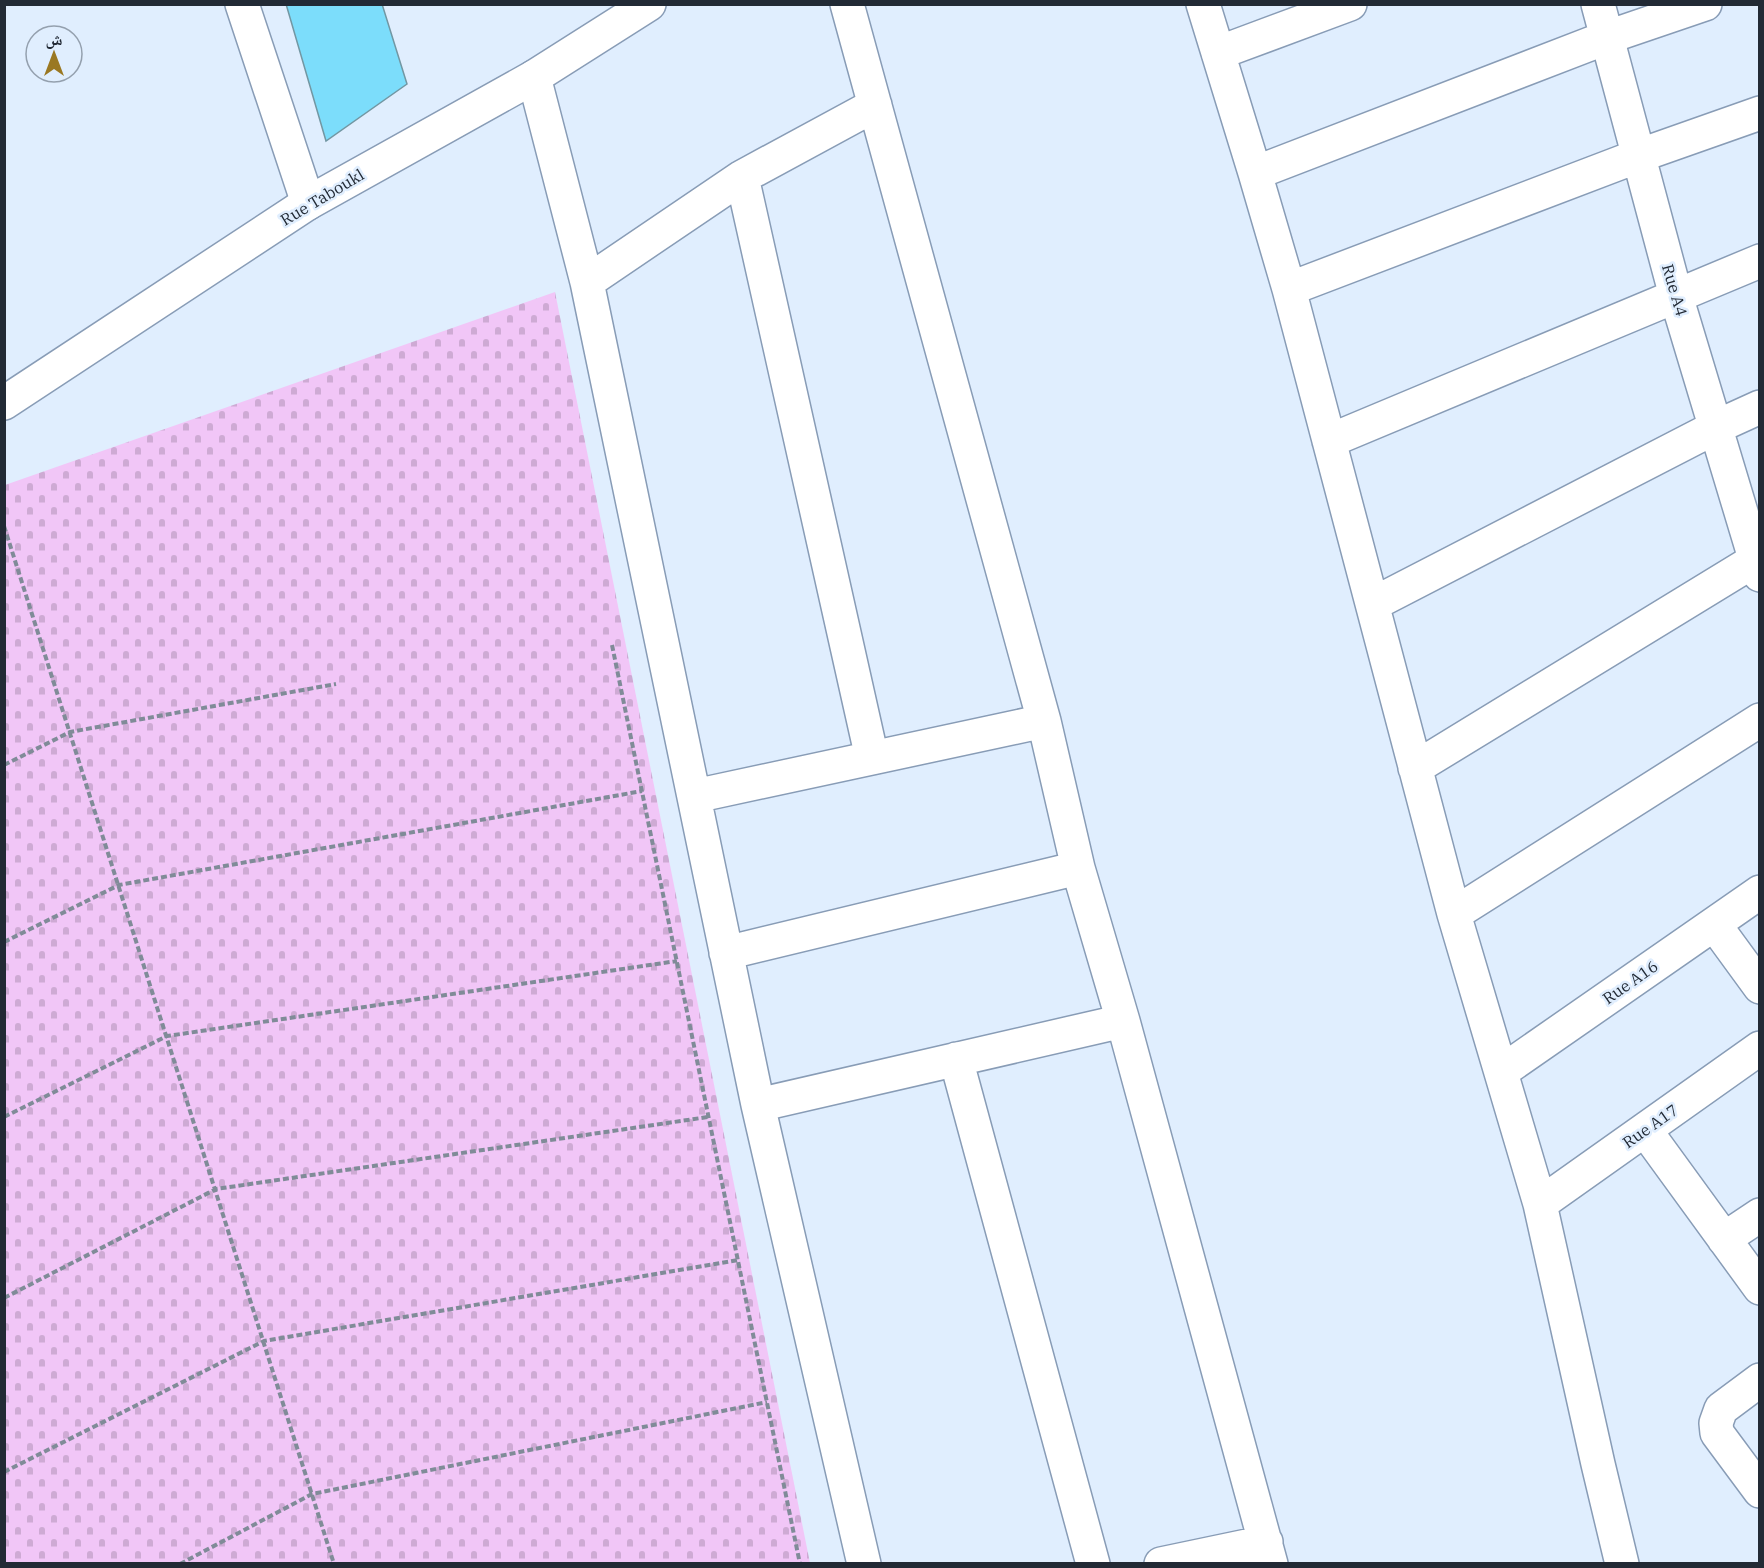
<svg xmlns="http://www.w3.org/2000/svg" width="1764" height="1568" font-family="'IBM Plex Serif','Noto Naskh Arabic',serif">
  <style>
    .cemetery { fill: url(#cemetery-stones) }
    .building { fill: #7cddfb; stroke: #7297a3; stroke-width: 1.5 }
    .lines { fill: none; stroke-linecap: round; stroke-linejoin: round }
    .street-casing { stroke: #889cb6; stroke-width: 36 }
    .secondary-casing { stroke: #889cb6; stroke-width: 36 }
    .path { stroke: #808b98; stroke-width: 4; stroke-dasharray: 6 3; stroke-linecap: butt }
    .street { stroke: #fff; stroke-width: 33 }
    .secondary { stroke: #fff; stroke-width: 33 }
    .labels { text-anchor: middle; stroke-width: 5; stroke-linejoin: round; paint-order: stroke }
    .street-label { font-size: 16px; fill: #222a35; stroke: #e0eefe }
  </style>
  <defs>
    <pattern id="cemetery-stones" width="16" height="16" patternUnits="userSpaceOnUse" patternTransform="scale(1.5)"><rect width="16" height="16" fill="#f1c6f7"/><path d="M2 7V4a2 2 0 0 1 4 0v3zM10 15v-3a2 2 0 0 1 4 0v3z" fill="#ceaad4"/></pattern>
  </defs>
  <rect width="100%" height="100%" fill="#e0eefe"/>
  <path class="cemetery" d="M555,292L810,1563H5V485Z"/>
  <path class="building" d="M286,4H382L407,84L326,141Z"/>
  <g class="lines">
    <defs>
      <path id="street" d="M847,4L1044,721L1078,868L1123,1021L1271,1564
        M1203,4L1255,173L1289,289L1454,914L1540,1204L1598,1464L1622,1564
        M1598,4L1676,296L1760,575
        M1218,53L1350,4
        M534,77L587,282L758,1105L864,1564
        M1255,173L1608,37L1705,4
        M742,177L872,758
        M587,282L742,177L875,105
        M1289,289L1638,156L1760,113
        M4,403L308,203
        M1329,441L1760,261
        M1373,604L1716,427L1760,407
        M1415,768L1760,557
        M695,796L1044,721
        M1454,914L1760,720
        M1714,924L1760,987
        M726,953L1078,868
        M956,1059L1093,1564
        M1501,1072L1760,892
        M758,1105L1123,1021
        M1645,1130L1760,1288
        M1540,1204L1760,1048
        M1724,1239L1760,1215
        M1760,1380L1721,1409L1716,1423L1717,1433L1760,1491
        M1161,1564L1266,1542"/>
      <path id="secondary" d="M242,4L308,203L534,77L649,4"/>
    </defs>
    <use href="#street" class="street-casing"/>
    <use href="#secondary" class="secondary-casing"/>
    <path class="path" d="M4,526L334,1564
      M612,645L800,1564
      M4,765L70,732L336,684
      M4,942L119,885L642,791
      M4,1117L167,1036L677,961
      M4,1298L216,1189L708,1117
      M4,1472L264,1341L738,1260
      M180,1564L312,1494L767,1402"/>
    <use href="#street" class="street"/>
    <use href="#secondary" class="secondary"/>
  </g>
  <g class="labels">
    <g class="street-label">
      <text transform="translate(322 197) rotate(-31)" y="6">Rue Taboukl</text>
      <text transform="translate(1675 290) rotate(74)" y="6">Rue A4</text>
      <text transform="translate(1630 982) rotate(-35)" y="6">Rue A16</text>
      <text transform="translate(1650 1126) rotate(-35)" y="6">Rue A17</text>
    </g>
  </g>
  <rect width="1764" height="1568" fill="none" stroke="#222a35" stroke-width="12"/>
  <g transform="translate(54 54)"><circle r="28" fill="#e0eefe" stroke="#94a0ae" stroke-width="1.5"/>
  <path d="M0-4.5L10 22L0 15L-10 22Z" fill="#9a7822"/>
  <text y="-9" font-size="16" font-weight="bold" text-anchor="middle" fill="#222a35">ش</text>
  </g>
</svg>
